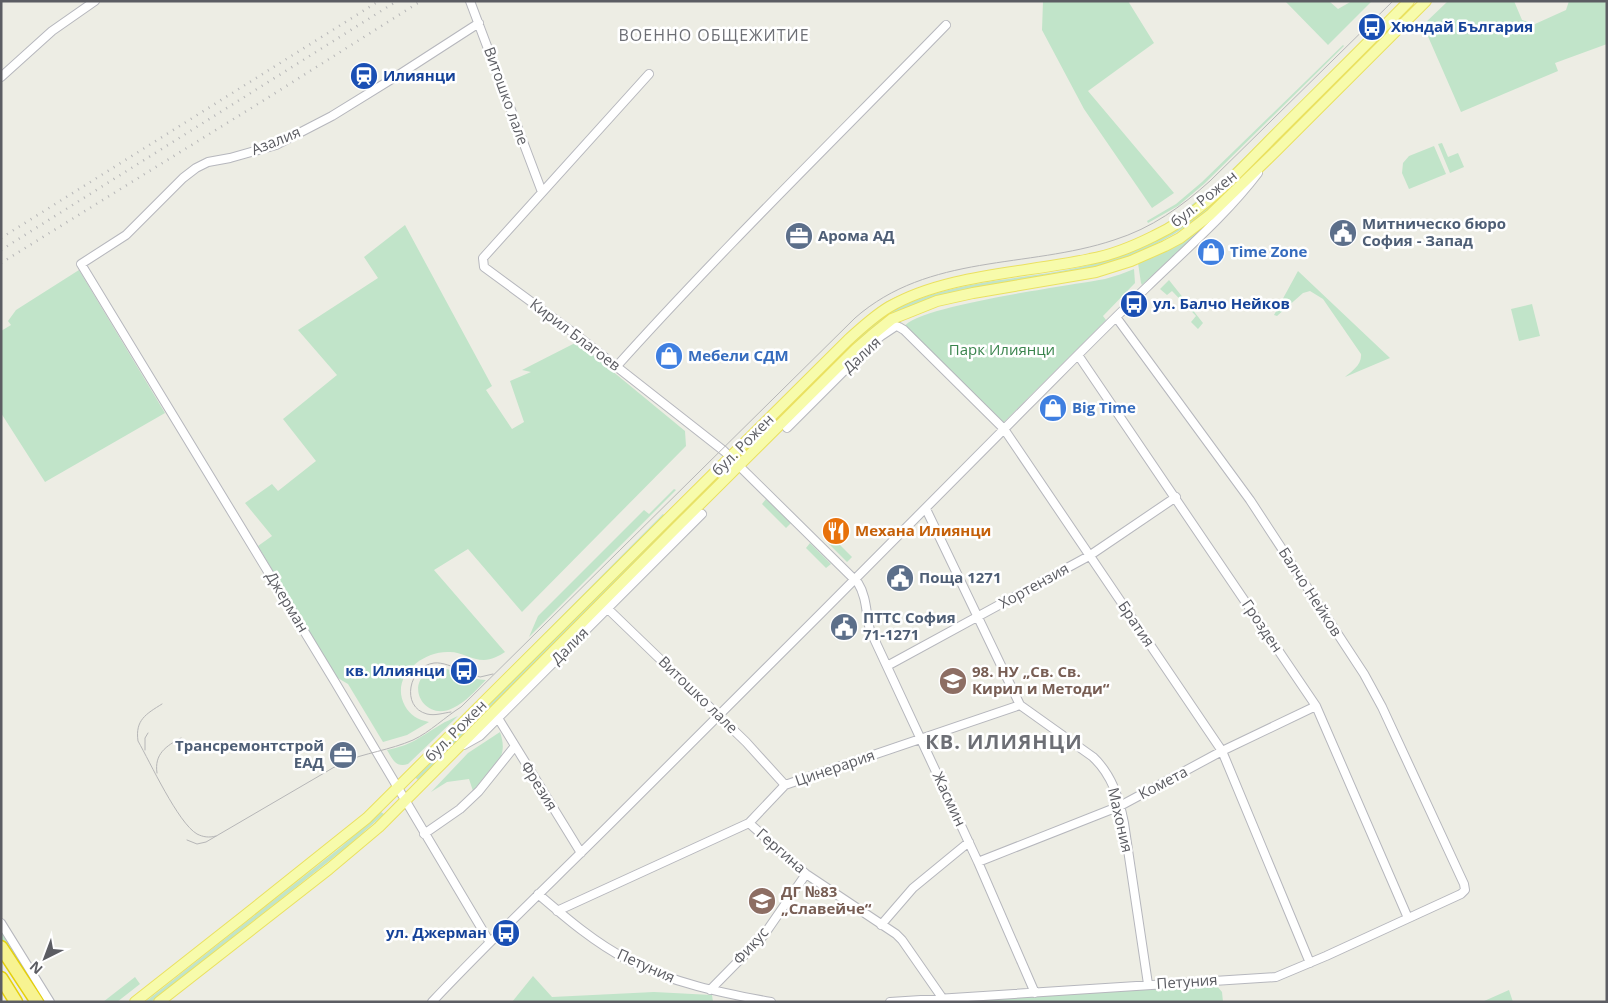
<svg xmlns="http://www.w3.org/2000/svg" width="1608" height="1003" font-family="'Open Sans',sans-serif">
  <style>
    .green { fill: #c1e4c9 }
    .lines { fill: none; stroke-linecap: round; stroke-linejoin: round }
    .minor-casing { stroke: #b6b7bd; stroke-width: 10 }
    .major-casing { stroke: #eae160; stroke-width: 12 }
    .highway-casing { stroke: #e5d00c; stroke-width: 15 }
    .minor { stroke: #fff; stroke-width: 8 }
    .major { stroke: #f7fbab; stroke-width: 10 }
    .highway { stroke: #f7f391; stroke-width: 12 }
    .tram { stroke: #b6b6b7; stroke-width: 1 }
    .rail { stroke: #b6b6b7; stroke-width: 2.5; stroke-dasharray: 1 6; stroke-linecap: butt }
    .labels { text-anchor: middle; stroke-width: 5; stroke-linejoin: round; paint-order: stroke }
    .transit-label { font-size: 15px; font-weight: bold; fill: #164399; stroke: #fff; text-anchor: start }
    .street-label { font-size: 15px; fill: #5c5d63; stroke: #fff }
    .service-label { font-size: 15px; font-weight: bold; fill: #4e5e75; stroke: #fff; text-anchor: start }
    .shop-label { font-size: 15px; font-weight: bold; fill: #366cbe; stroke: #fff; text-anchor: start }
    .park-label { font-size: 15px; fill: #3a844d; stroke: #fff }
    .food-label { font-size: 15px; font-weight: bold; fill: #c56008; stroke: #fff; text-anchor: start }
    .education-label { font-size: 15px; font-weight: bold; fill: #785e54; stroke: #fff; text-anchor: start }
    .neighbourhood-label { font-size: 16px; letter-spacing: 1px; fill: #6d6f75; stroke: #fff }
    .district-label { font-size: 20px; font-weight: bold; letter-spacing: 1px; fill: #6d6f75; stroke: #fff }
  </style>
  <rect width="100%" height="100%" fill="#edede4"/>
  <path class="green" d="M1043,1H1128L1154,43L1088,91L1174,193L1152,208L1084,109L1042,30Z
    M1285,1H1329L1338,9L1352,1L1371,2L1328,45Z
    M1448,1H1514L1522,20L1535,24L1566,10L1569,1H1605L1607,6V44L1555,63L1558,71L1461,112L1423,25Z
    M1391,24L1394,27L1216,204C1171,241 1130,260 1073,272C1004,287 930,285 871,329L749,451L746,448L868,327C938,274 1020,285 1100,262C1124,255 1147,244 1170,233Z
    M1343,45L1344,46L1204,184L1178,206L1148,223L1147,221L1176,204L1202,182Z
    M1327,75L1328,77C1305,100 1282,123 1259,147C1219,187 1178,227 1123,247C1038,277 942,262 866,318L741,443L739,441L851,331C862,320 873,310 886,302C896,296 907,293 917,289C984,263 1058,270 1125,244C1179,223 1219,183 1260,142C1282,120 1305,98 1327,75Z
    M1442,143L1448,157L1458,153L1464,167L1450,173L1438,144Z
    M1434,146L1446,174L1409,189L1402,173L1403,163L1409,156Z
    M1239,192L1208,223L1142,285L1141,283L1138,263L1172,248Z
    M405,225L492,386L486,390L512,429L524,422L510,381L531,372L522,370L577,342L685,431L686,446L522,612L468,549L434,570L505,652C499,656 491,660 484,660C472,660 461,652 450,652C423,650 389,677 405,706C410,715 418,720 429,722L407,735L383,742L348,684L336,677L258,546L272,536L245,503L272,484L278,491L316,461L283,419L337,375L298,330L378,278L364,257Z
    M1134,269L1135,283L1103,316L1106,320L1003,423L904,327C915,306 1074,285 1105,279C1115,276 1125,273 1134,269Z
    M79,270L165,413L45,482L1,413V331L11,325L8,321L16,310Z
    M1298,271L1390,358L1345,377C1352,371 1362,365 1361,354L1323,299L1310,291L1303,293L1277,316L1274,315Z
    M1169,280L1203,323L1198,329L1191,322L1196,316L1172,291L1167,295L1160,289Z
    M1532,304L1540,336L1519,341L1511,309Z
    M720,473L723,476L418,780L415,777Z
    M674,489L676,490L529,637L538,616L644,510L649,514Z
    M766,499L791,523L786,528L762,504Z
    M663,514L665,516L503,678V675Z
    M831,536L852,557L847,562L826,541Z
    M810,543L831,564L826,568L806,548Z
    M441,668C457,670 471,680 486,680C476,690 466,702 453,708C422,724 399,675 441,668Z
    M458,716L408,764C396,768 393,760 387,750C412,745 420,737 440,725C446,721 452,719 458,716Z
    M500,732C503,741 504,748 501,756L473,791L469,779L447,782L431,792L468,753Z
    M381,812L384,814L348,846L151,1002H145L341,847Z
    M1,929L45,1002H41L1,939Z
    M533,976L552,997L654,992L712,995L713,1002H512Z
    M135,977L140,984L117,1002H103Z
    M1216,985L1222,992L1223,1002H949Z
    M1509,990L1513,1002H1482Z"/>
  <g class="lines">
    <defs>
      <path id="minor" d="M470,1L542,192
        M479,23L400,74L332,116L276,145L230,158L208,162L196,168L183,178L126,235L81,264L335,682L489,941
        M649,74L483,258L484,267L575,334L724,451L858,583C867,597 866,615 870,630L978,862L1035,993
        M1,77L52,31L95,1
        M1078,355L1316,706L1408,918
        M616,367C722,249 836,138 946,25
        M787,428L866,349L881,336L896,326L899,327L904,330L1004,429L1222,751L1310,963
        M926,509L1020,705L1093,757C1112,775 1119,798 1124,823L1148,984
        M608,609L746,742L785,785
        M887,666L1089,556L1176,497
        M498,718L581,853
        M464,745L480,736L702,514
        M749,823L806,874L896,934L902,940L943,999
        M424,834L460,809L479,791L515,746
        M978,862L1120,806L1222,751L1316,706
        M538,894C566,918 595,943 628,960C672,983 722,993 771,1002
        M557,911L749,823L785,785L1020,705
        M1,923L50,1002
        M881,925L913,888L969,842
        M710,990L764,935L806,874
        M432,1002C491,939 554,880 615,819C752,682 890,545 1026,407C1066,367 1106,326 1147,287C1185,250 1226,215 1258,173
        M890,1002L1276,977L1326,956L1461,894L1465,890L1464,884L1382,707L1364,674L1250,500L1116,317"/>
      <path id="major" d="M135,1002L243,917L367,818L848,340C861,328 874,316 889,307C946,274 1026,273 1090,259C1113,255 1134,246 1154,236C1202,214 1239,171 1275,135C1320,90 1365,46 1409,1
        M159,1002L329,869L379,827L674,530L856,349L871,336L892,319L937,301L973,293L1096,272L1131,261L1165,246L1180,238L1210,215L1277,150L1426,1"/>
      <path id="highway" d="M1,947L37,1002
        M1,978L16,1002"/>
    </defs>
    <use href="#minor" class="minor-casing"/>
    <use href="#major" class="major-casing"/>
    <use href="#highway" class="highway-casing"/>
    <use href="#minor" class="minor"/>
    <use href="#major" class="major"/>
    <use href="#highway" class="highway"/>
    <path class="tram" d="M455,668L480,677L493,674
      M162,704C146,714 135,720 138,741C150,762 178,823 197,834C203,837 209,838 216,836
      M451,712C443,713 435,716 427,714C400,707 409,666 434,663C443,662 452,667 460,669
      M145,750V738L148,733
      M157,773C154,754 166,746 181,738
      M187,840L197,844L206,842L343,762C365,753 390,750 413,740C430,732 445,717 461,707L855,318C929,253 1027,269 1114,240C1152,228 1181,207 1210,181L1393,1"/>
    <path class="rail" d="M1,238L379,1
      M1,250L397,1
      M1,263L261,102L421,1"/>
  </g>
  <defs>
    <symbol id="bus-disc" viewBox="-11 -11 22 22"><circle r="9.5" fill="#1a4fb4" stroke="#fff"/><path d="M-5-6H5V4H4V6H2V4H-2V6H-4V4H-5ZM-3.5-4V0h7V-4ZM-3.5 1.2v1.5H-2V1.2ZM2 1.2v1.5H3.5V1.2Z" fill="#fff"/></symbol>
    <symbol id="station-disc" viewBox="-11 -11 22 22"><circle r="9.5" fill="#1a4fb4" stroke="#fff"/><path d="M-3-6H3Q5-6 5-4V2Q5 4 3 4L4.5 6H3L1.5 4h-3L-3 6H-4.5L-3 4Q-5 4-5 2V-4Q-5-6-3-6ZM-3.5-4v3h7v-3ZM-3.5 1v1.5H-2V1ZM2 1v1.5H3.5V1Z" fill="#fff"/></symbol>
    <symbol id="civic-disc" viewBox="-11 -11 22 22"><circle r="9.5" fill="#5c6f8a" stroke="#fff"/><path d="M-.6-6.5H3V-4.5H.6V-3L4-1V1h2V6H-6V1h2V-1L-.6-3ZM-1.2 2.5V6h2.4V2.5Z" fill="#fff"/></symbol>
    <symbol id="office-disc" viewBox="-11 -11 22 22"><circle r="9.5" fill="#5c6f8a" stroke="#fff"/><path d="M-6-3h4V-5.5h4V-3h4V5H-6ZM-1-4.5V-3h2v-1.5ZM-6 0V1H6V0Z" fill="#fff"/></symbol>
    <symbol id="shop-disc" viewBox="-11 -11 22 22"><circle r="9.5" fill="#3f7fe0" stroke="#fff"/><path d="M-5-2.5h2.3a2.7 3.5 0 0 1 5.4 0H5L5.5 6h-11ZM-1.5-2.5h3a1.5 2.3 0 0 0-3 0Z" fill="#fff"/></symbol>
    <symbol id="restaurant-disc" viewBox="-11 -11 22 22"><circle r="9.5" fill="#e8710a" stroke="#fff"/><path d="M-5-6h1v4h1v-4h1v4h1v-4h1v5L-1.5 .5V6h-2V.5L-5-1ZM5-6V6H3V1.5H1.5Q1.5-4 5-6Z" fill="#fff"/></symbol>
    <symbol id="school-disc" viewBox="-11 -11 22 22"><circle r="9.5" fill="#8d6e63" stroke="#fff"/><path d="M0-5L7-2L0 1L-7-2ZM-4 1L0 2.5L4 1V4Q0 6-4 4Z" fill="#fff"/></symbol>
  </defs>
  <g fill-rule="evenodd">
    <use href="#bus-disc" x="1356" y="11" width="32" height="32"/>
    <use href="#station-disc" x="348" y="60" width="32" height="32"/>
    <use href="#civic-disc" x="1327" y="217" width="32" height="32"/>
    <use href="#office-disc" x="783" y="220" width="32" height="32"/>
    <use href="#shop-disc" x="1195" y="236" width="32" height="32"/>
    <use href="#bus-disc" x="1118" y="288" width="32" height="32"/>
    <use href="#shop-disc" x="653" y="340" width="32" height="32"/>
    <use href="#shop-disc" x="1037" y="392" width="32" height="32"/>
    <use href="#restaurant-disc" x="820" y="515" width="32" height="32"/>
    <use href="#civic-disc" x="884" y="562" width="32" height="32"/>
    <use href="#civic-disc" x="828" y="611" width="32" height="32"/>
    <use href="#bus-disc" x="448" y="655" width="32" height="32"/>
    <use href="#school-disc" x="937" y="665" width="32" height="32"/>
    <use href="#office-disc" x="327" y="739" width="32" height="32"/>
    <use href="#school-disc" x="746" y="885" width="32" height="32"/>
    <use href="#bus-disc" x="490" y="917" width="32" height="32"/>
  </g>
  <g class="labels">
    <g class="transit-label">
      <text x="1391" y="32">Хюндай България</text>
      <text x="383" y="81">Илиянци</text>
      <text x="1153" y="309">ул. Балчо Нейков</text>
      <text x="445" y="676" text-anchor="end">кв. Илиянци</text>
      <text x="487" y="938" text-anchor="end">ул. Джерман</text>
    </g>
    <g class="street-label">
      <text transform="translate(506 96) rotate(70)" y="5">Витошко лале</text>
      <text transform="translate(276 141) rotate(-22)" y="5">Азалия</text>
      <text transform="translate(1204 199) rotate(-39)" y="5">бул. Рожен</text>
      <text transform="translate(575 335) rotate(37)" y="5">Кирил Благоев</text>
      <text transform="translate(862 355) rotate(-43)" y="5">Далия</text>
      <text transform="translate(743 445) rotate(-45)" y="5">бул. Рожен</text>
      <text transform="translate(1034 586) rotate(-29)" y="5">Хортензия</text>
      <text transform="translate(1310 592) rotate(57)" y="5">Балчо Нейков</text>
      <text transform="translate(287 602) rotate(59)" y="5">Джерман</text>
      <text transform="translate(1136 624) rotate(56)" y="5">Братия</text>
      <text transform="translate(1262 626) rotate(56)" y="5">Грозден</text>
      <text transform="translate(570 646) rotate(-45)" y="5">Далия</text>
      <text transform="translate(698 695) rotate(44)" y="5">Витошко лале</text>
      <text transform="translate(456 731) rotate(-45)" y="5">бул. Рожен</text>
      <text transform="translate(835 768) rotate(-19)" y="5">Цинерария</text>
      <text transform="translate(1163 783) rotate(-28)" y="5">Комета</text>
      <text transform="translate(539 786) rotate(58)" y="5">Фрезия</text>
      <text transform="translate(949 799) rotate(65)" y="5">Жасмин</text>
      <text transform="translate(1120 820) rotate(77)" y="5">Махония</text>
      <text transform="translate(781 851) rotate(41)" y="5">Гергина</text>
      <text transform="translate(751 946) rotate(-48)" y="5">Фикус</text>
      <text transform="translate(646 966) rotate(24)" y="5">Петуния</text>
      <text transform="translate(1187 982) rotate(-4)" y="5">Петуния</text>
    </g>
    <g class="service-label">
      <text x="1362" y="229">Митническо бюро<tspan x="1362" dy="17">София - Запад</tspan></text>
      <text x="818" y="241">Арома АД</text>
      <text x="919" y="583">Поща 1271</text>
      <text x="863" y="623">ПТТС София<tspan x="863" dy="17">71-1271</tspan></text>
      <text x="324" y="751" text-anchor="end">Трансремонтстрой<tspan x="324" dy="17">ЕАД</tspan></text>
    </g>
    <g class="shop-label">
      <text x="1230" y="257">Time Zone</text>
      <text x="688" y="361">Мебели СДМ</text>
      <text x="1072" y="413">Big Time</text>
    </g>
    <g class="park-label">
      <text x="1002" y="355">Парк Илиянци</text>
    </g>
    <g class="food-label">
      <text x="855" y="536">Механа Илиянци</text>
    </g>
    <g class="education-label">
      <text x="972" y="677">98. НУ „Св. Св.<tspan x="972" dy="17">Кирил и Методи“</tspan></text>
      <text x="781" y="897">ДГ №83<tspan x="781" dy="17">„Славейче“</tspan></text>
    </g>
    <g class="neighbourhood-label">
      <text x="714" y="41">ВОЕННО ОБЩЕЖИТИЕ</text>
    </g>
    <g class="district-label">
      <text x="1004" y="749">КВ. ИЛИЯНЦИ</text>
    </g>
  </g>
  <rect width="1608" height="1003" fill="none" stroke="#5c5d63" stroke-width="5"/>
  <g transform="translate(45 958) rotate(222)" stroke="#ffffff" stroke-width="4" paint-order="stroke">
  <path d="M0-4L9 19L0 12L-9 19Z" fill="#5c5d63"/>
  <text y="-8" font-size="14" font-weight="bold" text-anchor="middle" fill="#5c5d63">N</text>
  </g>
</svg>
